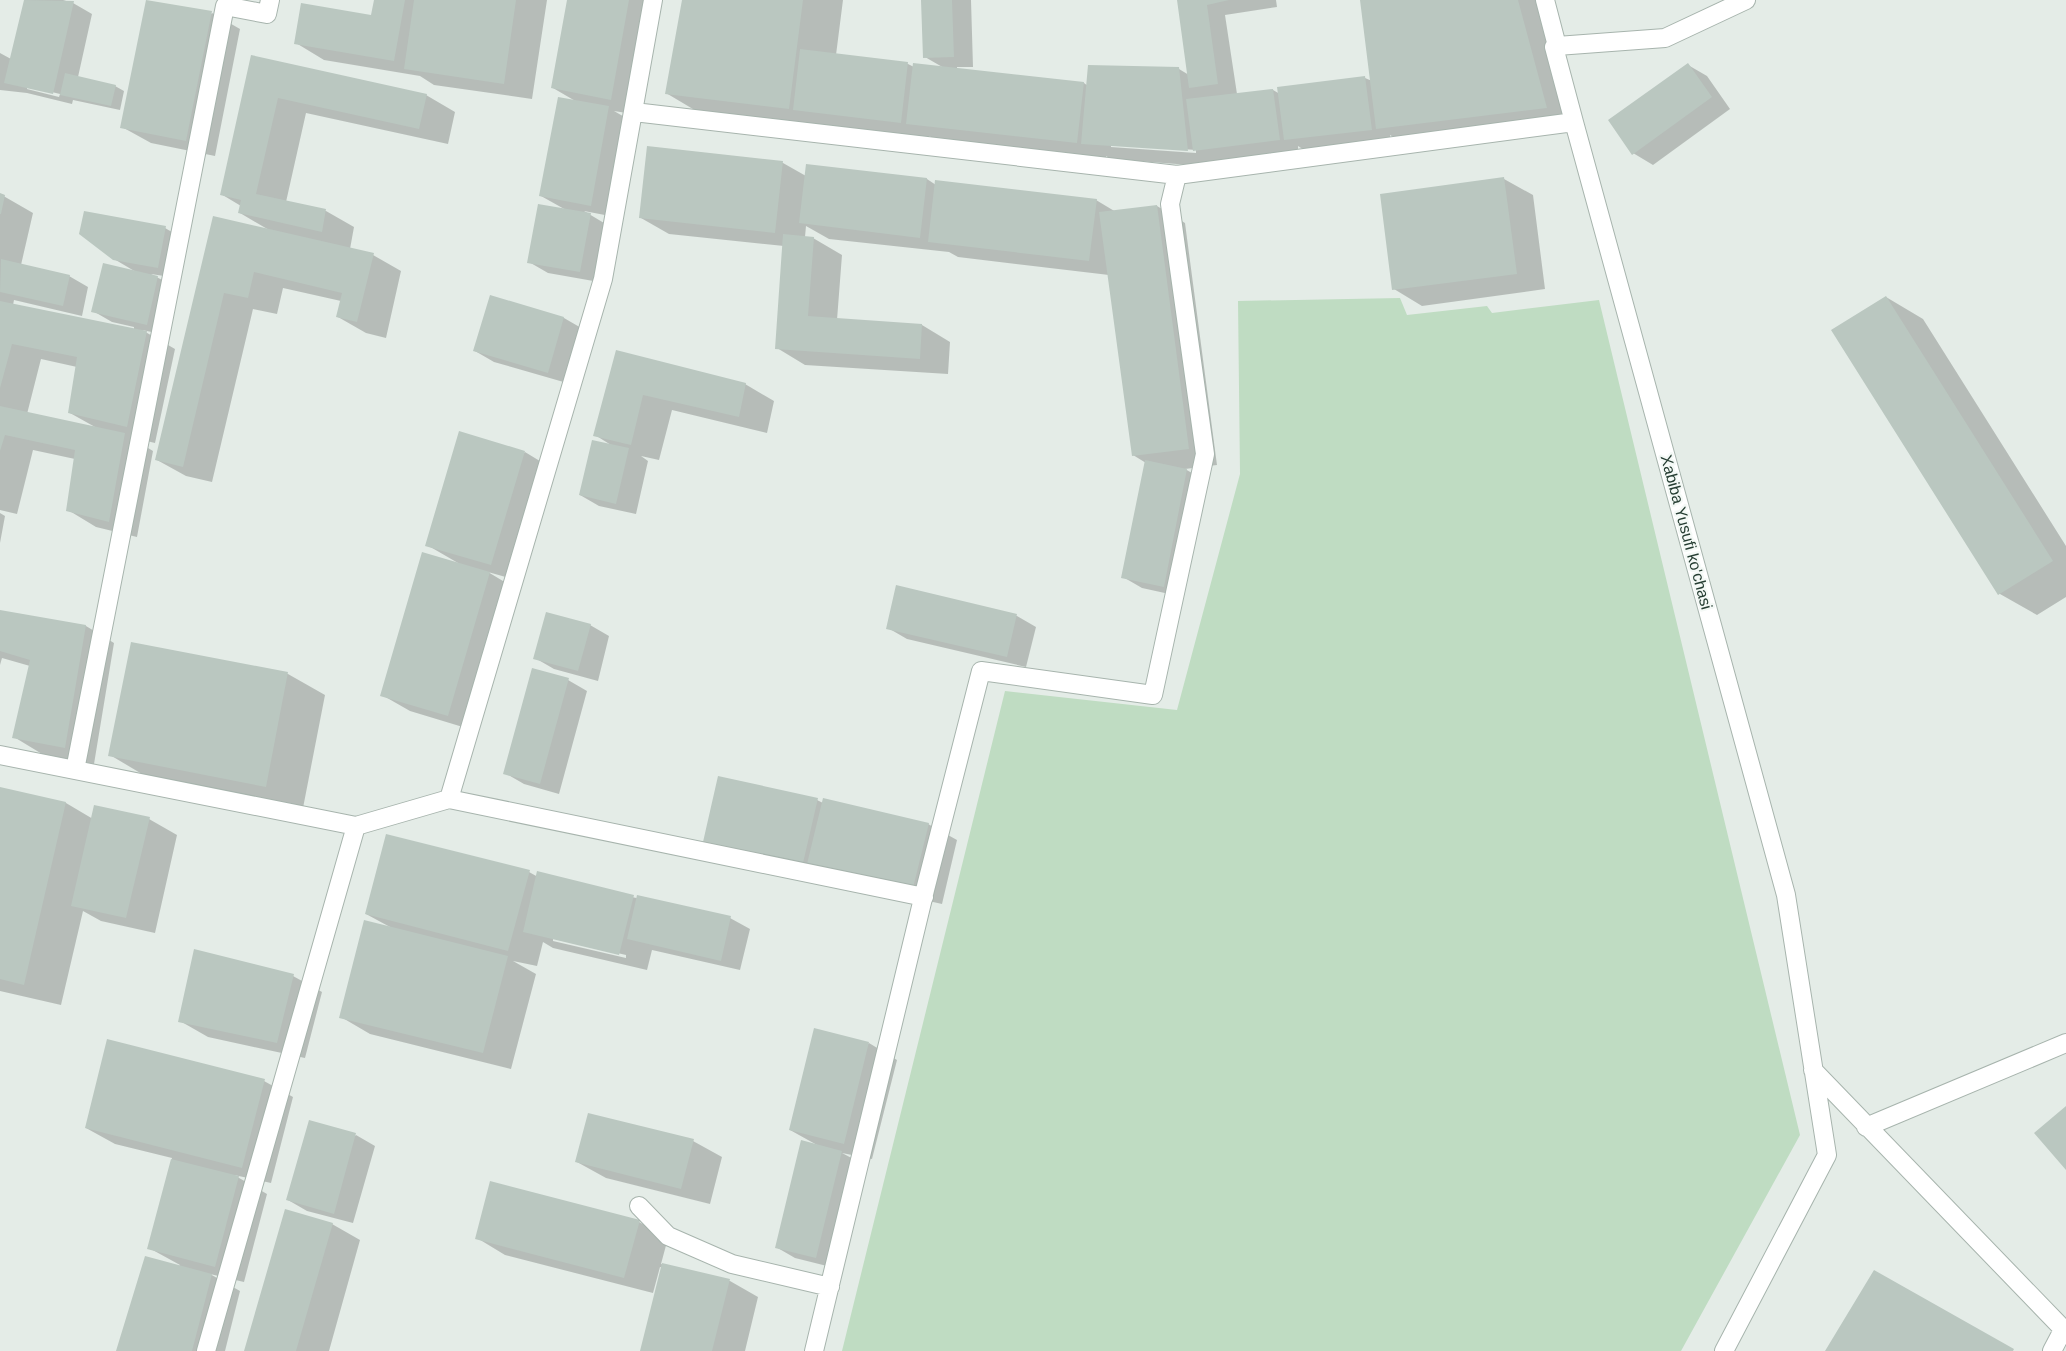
<svg xmlns="http://www.w3.org/2000/svg" width="2066" height="1351" font-family="Helvetica,sans-serif">
  <style>
    .green { fill: #bfdcc2 }
    .shadow { fill: #0003; fill-rule: evenodd }
    .building { fill: #bac7c0 }
    .lines { fill: none; stroke-linecap: round; stroke-linejoin: round }
    .minor-casing { stroke: #a7b4ad; stroke-width: 20 }
    .minor { stroke: #fff; stroke-width: 18 }
    .labels { text-anchor: middle; stroke-width: 4.5; stroke-linejoin: round; paint-order: stroke }
    .street-label { font-size: 16px; fill: #253d32; stroke: #f4f9f6 }
  </style>
  <rect width="100%" height="100%" fill="#e4ece7"/>
  <path class="green" d="M1400,298L1407,315L1487,306L1492,313L1599,300L1800,1135L1681,1351H842L1005,691L1177,710L1240,474L1238,301Z"/>
  <path class="shadow" d="M25,0H63L73,3L92,14L78,77L115,86L124,91L120,110L73,100L72,104L27,93L0,90V53L11,59ZM27,86L60,94L59,97L27,89Z
    M375,0H547L532,99L434,85L420,76L324,60L296,43L372,16Z
    M569,0H661L639,115L614,111L628,119L610,216L584,211L609,226L599,282L548,273L529,262L566,210L541,196L577,102L553,88Z
    M684,0H843L836,55L908,64L914,67L944,68L925,57L923,0H971L973,67H957V69L1084,83L1088,86L1179,69L1189,75L1178,0H1276L1277,7L1225,15L1237,94L1273,90L1280,94L1365,78L1372,81L1362,0H1548L1584,129L1414,150L1390,135V140L1304,150L1298,146V151L1216,167L1111,159L1106,156V158L936,139L929,136V138L703,115L666,93ZM1111,144L1196,150V153L1111,147Z
    M212,13L240,29L215,156L151,143L122,127Z
    M252,57L426,95L455,112L448,144L306,113L286,202L326,211L354,227L350,249L373,255L401,271L386,338L366,333L338,317L341,301L283,288L277,314L253,309L212,482L186,476L157,460L214,218L269,230L240,213L241,206L221,194Z
    M1688,65L1707,76L1730,109L1653,165L1633,153Z
    M649,148L783,163L806,176L807,165L927,179L936,185L1096,200L1116,212L1157,206L1185,223L1217,465L1185,469L1206,481L1183,597L1142,588L1123,577L1146,463L1133,455L1109,275L958,257L949,252L829,239L806,226L805,237L813,238L842,255L837,320L922,325L950,342L948,374L805,365L777,348L784,246L669,234L641,218Z
    M1504,179L1533,195L1545,289L1422,306L1394,289Z
    M0,194L33,213L21,265L69,276L88,287L82,316L14,300L13,305L134,330V327L112,322L93,311L136,272L114,259L165,228L184,239L177,278L151,274L177,288L166,335L142,330L175,349L155,443L130,437L153,451L137,537L96,527L68,510L75,459L33,450L17,514L0,510ZM41,359L77,367L70,413L95,427L27,414Z
    M491,297L564,318L583,329L567,383L494,362L475,351Z
    M1886,297L1923,319L2066,546V597L2037,615L2000,594Z
    M617,352L745,384L774,401L767,433L672,410L659,460L641,456L648,461L636,514L599,506L580,495L611,445L595,435Z
    M525,452L553,469L520,581L488,572L518,590L476,731L410,711L382,695L458,563L427,545Z
    M0,513L5,516L0,543Z
    M897,587L1017,616L1036,627L1026,667L907,639L888,628Z
    M0,612L86,626L114,643L94,764L42,754L14,737L30,666L2,658L0,665Z
    M590,625L609,636L598,681L554,669L535,658Z
    M132,643L288,674L325,695L303,808L147,777L110,755Z
    M568,680L587,691L559,794L524,784L505,773Z
    M0,788L66,803L93,819H149L177,835L155,933L101,921L83,911L61,1005L0,991Z
    M817,800L823,803L928,824L957,840L942,904L733,857L705,841Z
    M529,872L538,877L730,918L750,929L740,970L652,950L647,970L553,948L543,942L537,966L513,961L536,974L511,1069L370,1034L341,1017L390,927L366,914ZM553,938L626,955V958L553,941Z
    M293,976L322,992L305,1058L208,1037L180,1021Z
    M869,1043L897,1060L872,1159L842,1153L861,1163L835,1268L795,1258L776,1247L817,1145L790,1130Z
    M264,1081L293,1097L271,1183L234,1175L267,1194L244,1282L210,1274L240,1291L225,1351H119L180,1265L149,1248L172,1158L115,1144L86,1128Z
    M356,1135L375,1146L353,1223L307,1211L288,1200Z
    M693,1141L722,1157L710,1204L606,1178L577,1162Z
    M639,1222L668,1238L661,1264L730,1281L758,1297L745,1351H642L663,1268L660,1267L653,1293L505,1255L477,1238Z
    M332,1224L360,1240L329,1351H246Z"/>
  <path class="building" d="M24,0L74,1L53,94L4,83Z
    M146,0L212,11L186,141L120,128Z
    M374,0H405L394,61L294,44L301,3L371,15Z
    M414,0H516L504,84L404,69Z
    M567,0H629L611,100L551,88Z
    M682,0H803L789,109L665,94Z
    M921,0H952L954,57L923,58Z
    M1177,0H1229L1207,5L1218,84L1189,88Z
    M1360,0H1518L1547,108L1376,129Z
    M800,49L908,62L901,123L793,110Z
    M251,55L427,94L419,129L278,98L256,194L326,209L322,232L238,213L241,200L220,195Z
    M913,63L1084,82L1077,143L906,124Z
    M1688,63L1712,97L1632,155L1608,120Z
    M1088,65L1179,67L1188,151L1081,144Z
    M65,73L116,85L111,106L60,95Z
    M1365,76L1372,130L1284,140L1277,87Z
    M1273,89L1280,140L1193,151L1186,99Z
    M558,97L609,106L591,206L539,196Z
    M647,146L783,161L775,233L639,218Z
    M806,164L927,178L920,238L799,223Z
    M1504,177L1517,274L1392,290L1380,194Z
    M935,180L1097,199L1089,261L928,242Z
    M0,193L5,195L1,214H0Z
    M538,204L591,213L580,272L527,263Z
    M1157,205L1189,449L1132,456L1099,212Z
    M84,211L166,226L158,268L113,260L79,234Z
    M213,216L374,253L357,322L336,317L342,293L254,272L248,298L224,293L183,467L155,460Z
    M783,234L814,237L808,316L922,324L920,359L775,349Z
    M1,259L70,275L63,306L0,292Z
    M103,263L158,276L147,325L91,312Z
    M490,295L564,317L548,373L473,351Z
    M1886,296L2053,561L1998,595L1831,330Z
    M0,301L147,331L127,427L68,413L77,357L12,344L0,388Z
    M616,350L746,383L739,417L643,395L631,445L593,436Z
    M0,406L125,433L109,522L66,511L75,450L5,435L0,451Z
    M459,431L525,451L491,565L425,546Z
    M592,440L629,448L616,504L579,495Z
    M1145,460L1187,469L1164,587L1121,578Z
    M422,552L490,572L448,716L380,696Z
    M896,585L1017,614L1007,657L886,629Z
    M0,610L86,625L65,748L12,738L30,660L0,651Z
    M546,612L591,624L578,671L533,659Z
    M131,642L288,672L266,787L108,756Z
    M532,668L569,678L540,784L503,774Z
    M718,776L818,798L803,863L703,842Z
    M0,787L66,802L24,985L0,979Z
    M823,798L929,823L913,888L807,864Z
    M94,805L150,817L126,918L71,906Z
    M386,834L530,870L508,951L365,914Z
    M537,871L634,895L619,955L523,932Z
    M637,895L731,916L721,961L627,939Z
    M364,920L508,956L483,1053L339,1018Z
    M194,949L294,974L277,1043L178,1022Z
    M814,1028L869,1042L844,1144L789,1130Z
    M107,1039L265,1079L242,1168L85,1128Z
    M2066,1106V1170L2034,1133Z
    M588,1113L694,1139L681,1189L575,1162Z
    M309,1120L356,1133L334,1214L286,1200Z
    M801,1140L842,1151L816,1258L775,1248Z
    M171,1159L239,1176L215,1267L147,1249Z
    M490,1181L640,1220L624,1278L475,1239Z
    M285,1209L333,1223L296,1351H244Z
    M145,1256L212,1274L192,1351H116Z
    M662,1263L730,1279L712,1351H640Z
    M1874,1270L2014,1349L2013,1351H1825Z"/>
  <g class="lines">
    <defs>
      <path id="minor" d="M1545,0L1557,46L1554,47L1574,122L1786,895L1827,1155L1724,1351
        M1557,46L1665,38L1746,0
        M634,112L1177,175L1574,122
        M0,755L356,826L449,799L924,897
        M75,770L225,6L267,14L270,0
        M449,799L603,279L653,0
        M1813,1070L2066,1332
        M1866,1127L2066,1043
        M639,1206L668,1236L732,1264L830,1287
        M206,1351L356,826
        M814,1351L925,890L981,671L1153,695L1205,454L1170,204L1177,175
        M2052,1351L2063,1330"/>
    </defs>
    <use href="#minor" class="minor-casing"/>
    <use href="#minor" class="minor"/>
  </g>
  <g class="labels">
    <g class="street-label">
      <text transform="translate(1687 532) rotate(75)" y="6">Xabiba Yusufi ko'chasi</text>
    </g>
  </g>
</svg>
